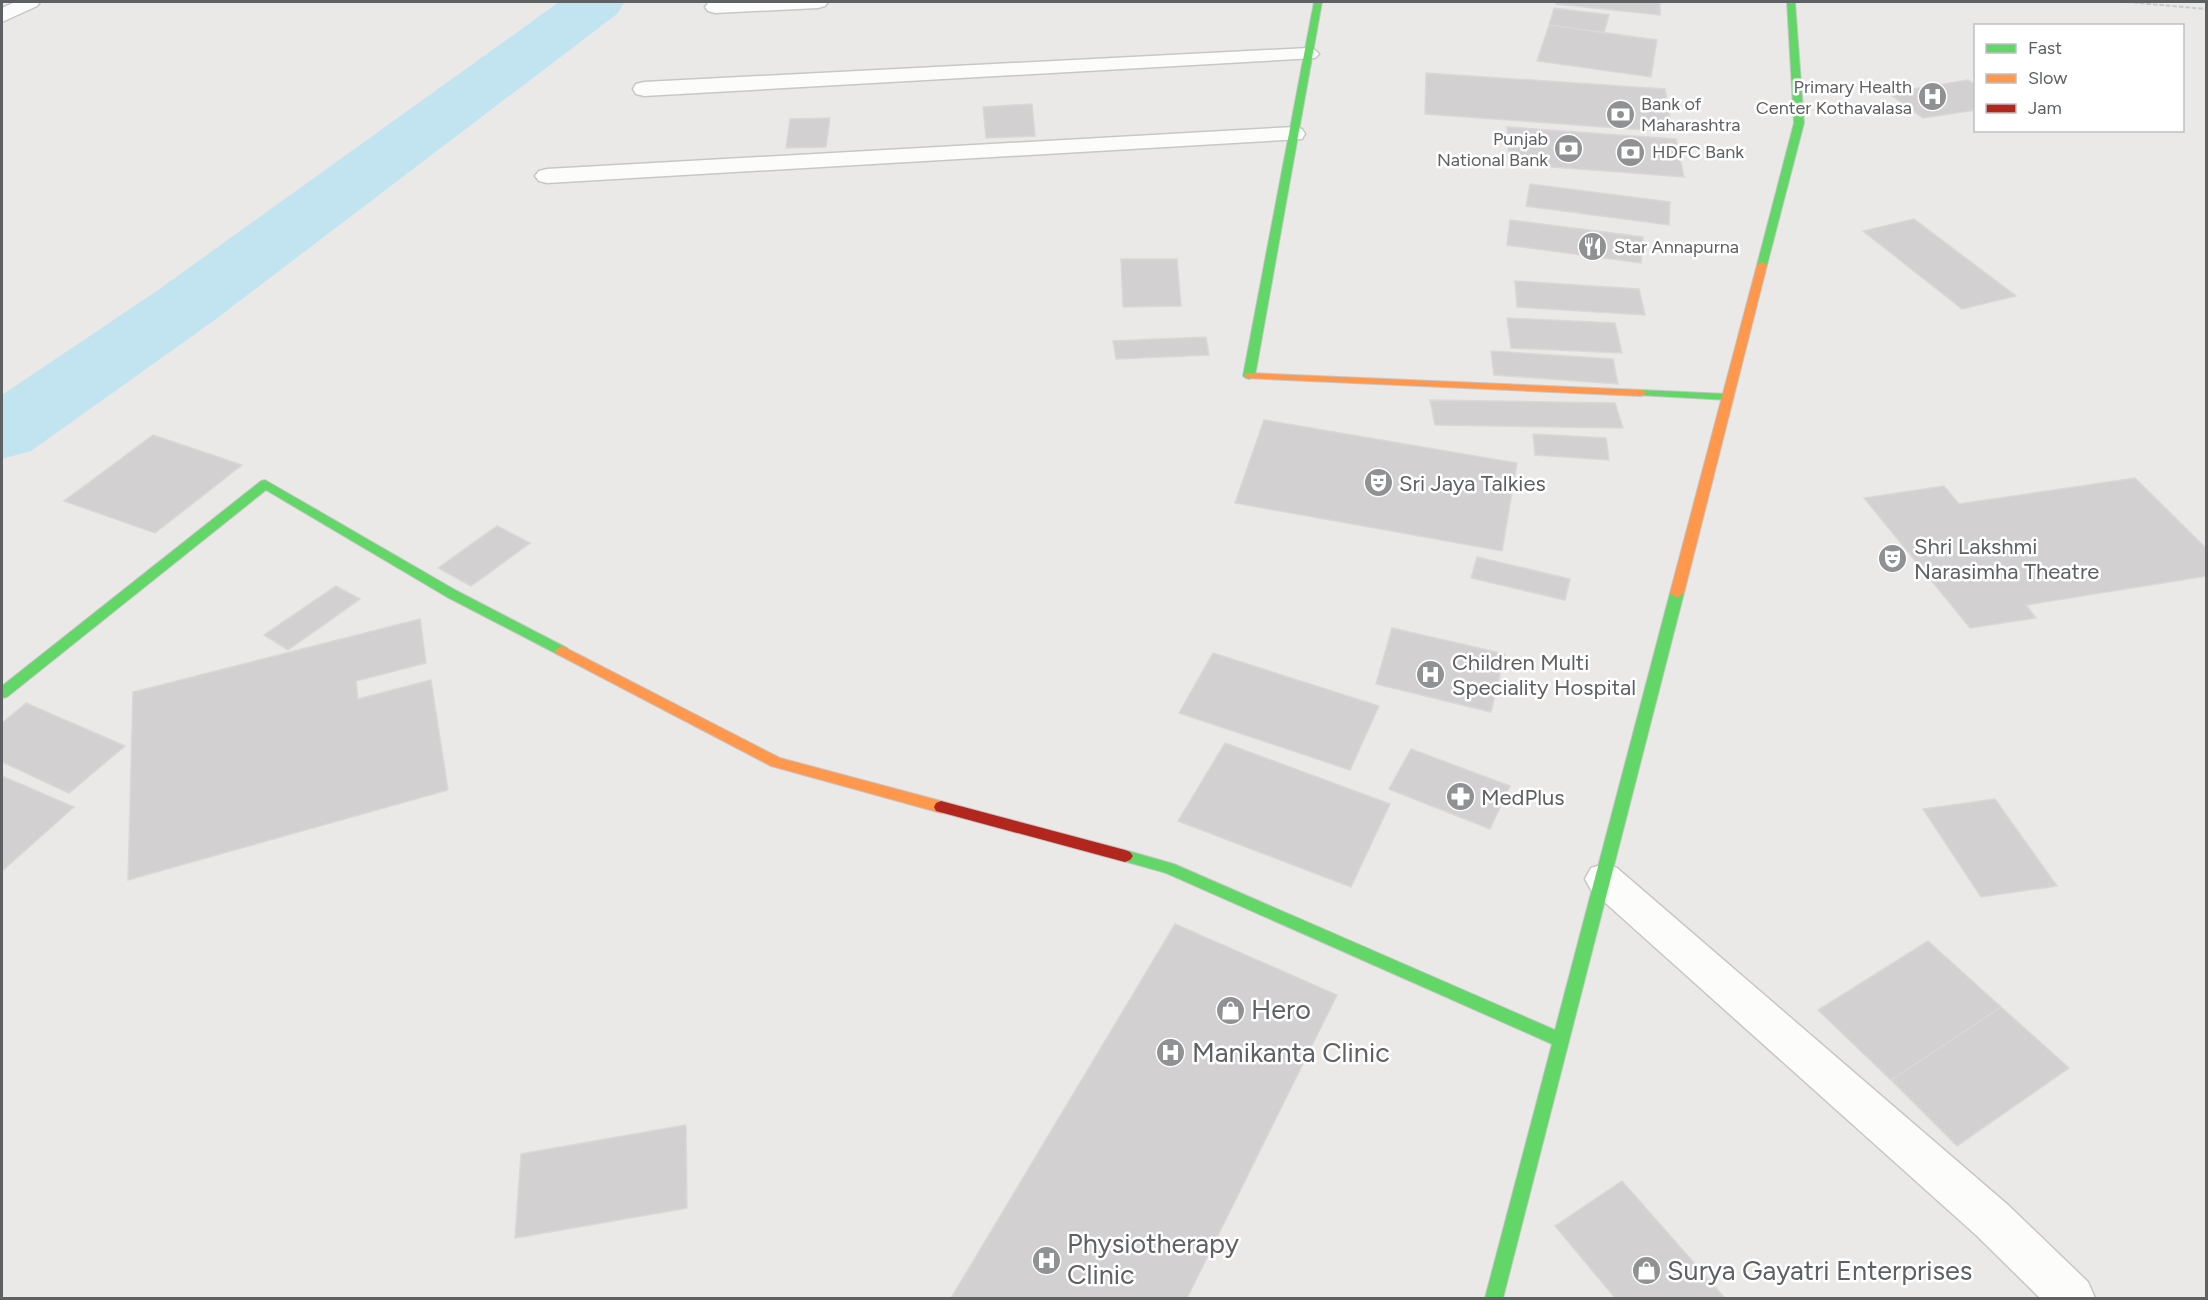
<svg xmlns="http://www.w3.org/2000/svg" width="2208" height="1300" font-family="Figtree,sans-serif">
  <style>
    .lines { fill: none; stroke-linecap: round; stroke-linejoin: round }
    .river { fill: #c1e4f0; fill-rule: evenodd }
    .building { fill: #d2d0d0; stroke: #dad8d6; stroke-width: 1.5 }
    .street-casing { stroke: #c8c7c7; stroke-width: 3 }
    .fast-casing { stroke: #c6c6c6; stroke-width: 2 }
    .slow-casing { stroke: #c6c6c6; stroke-width: 2 }
    .jam-casing { stroke: #c6c6c6; stroke-width: 2 }
    .path { stroke: #c8ccc8; stroke-width: 2; stroke-dasharray: 4.5 2; stroke-linecap: butt }
    .street { fill: #fcfcfb; fill-rule: evenodd }
    .fast { fill: #63d668; fill-rule: evenodd }
    .slow { fill: #ff974d; fill-rule: evenodd }
    .jam { fill: #b3261e; fill-rule: evenodd }
    .labels { text-anchor: middle; stroke-width: 5; stroke-linejoin: round; paint-order: stroke }
    .far-poi-label { font-size: 18px; fill: #5d6164; stroke: #fff; text-anchor: start }
    .poi-label { font-size: 22px; fill: #5d6164; stroke: #fff; text-anchor: start }
    .near-poi-label { font-size: 27px; fill: #5d6164; stroke: #fff; text-anchor: start }
  </style>
  <rect width="100%" height="100%" fill="#ebe9e7"/>
  <g class="lines">
    <path class="river" d="M559,2H625L617,14L212,322L31,451L2,459V395L158,290Z"/>
  </g>
  <path class="building" d="M1556,2H1660V15L1556,4Z
    M1554,8L1609,15L1604,33L1549,25Z
    M1549,25L1657,40L1651,77L1537,61Z
    M1426,73L1665,89L1673,132L1425,114Z
    M1968,80L1976,85V110L1923,118L1888,93Z
    M1032,104L1035,136L986,138L983,107Z
    M830,118L826,147L786,148L790,119Z
    M1507,127L1676,139L1684,177L1509,164Z
    M1530,184L1670,202L1669,225L1526,206Z
    M1914,219L2016,296L1962,309L1863,231Z
    M1510,220L1643,237L1641,263L1507,245Z
    M1121,259H1177L1181,306L1123,307Z
    M1515,281L1639,289L1645,315L1517,307Z
    M1507,318L1615,323L1622,353L1511,348Z
    M1206,337L1209,355L1116,359L1113,341Z
    M1491,351L1613,359L1618,384L1494,375Z
    M1430,400L1615,403L1623,428L1435,425Z
    M1264,420L1517,463L1502,551L1235,503Z
    M1533,434L1606,438L1609,460L1535,455Z
    M153,435L242,465L155,533L64,501Z
    M2135,478L2206,548V576L2026,605L2036,618L1970,628L1864,498L1944,486L1959,504Z
    M497,526L530,543L471,586L438,568Z
    M1477,557L1570,579L1565,600L1471,578Z
    M336,586L360,599L288,650L264,635Z
    M420,619L426,663L356,681L358,699L431,680L448,790L128,880L133,692Z
    M1392,628L1505,654L1491,712L1376,684Z
    M1213,653L1379,706L1350,770L1179,713Z
    M26,703L125,746L69,793L2,762V723Z
    M1225,743L1390,804L1351,887L1178,821Z
    M1411,749L1510,786L1490,829L1389,789Z
    M2,776L74,807L2,871Z
    M1995,799L2057,886L1981,897L1923,809Z
    M1175,924L1337,995L1187,1298H951Z
    M1928,941L2001,1007L1891,1080L1818,1010Z
    M2001,1007L2069,1068L1957,1146L1891,1080Z
    M686,1125L687,1208L515,1238L521,1154Z
    M1622,1181L1725,1298H1615L1555,1226Z"/>
  <g class="lines">
    <defs>
      <path id="street" d="M15,2H40L37,6L2,22V8Z
        M713,2H828L825,6L818,8L715,13L708,11L705,7L708,3Z
        M1308,48L1315,50L1319,54L1315,58L644,96L636,94L633,89L636,84L644,82Z
        M1294,127L1302,129L1305,134L1302,139L547,183L539,181L535,176L539,171L547,169Z
        M1604,864L1617,868L2008,1205L2088,1282L2095,1298H2040L1976,1235L1591,890L1585,879L1591,868Z"/>
      <path id="fast" d="M1314,2H1322L1255,376L1249,379L1243,376Z
        M1787,2H1795L1804,123L1767,265L1762,268L1757,265L1794,123Z
        M1641,390L1728,394L1734,397L1728,400L1637,395L1635,393Z
        M265,480L457,591L567,648L569,651L562,656L557,654L447,597L266,490L7,697L2,698V686L261,481Z
        M1677,588L1684,593L1503,1298H1485L1552,1044L1166,873L1120,860L1117,856L1120,852L1125,850L1174,864L1555,1030L1670,593Z"/>
      <path id="slow" d="M1762,262L1767,265L1684,593L1677,598L1670,593L1757,265Z
        M1249,373L1641,390L1647,393L1641,396L1245,378V374Z
        M562,646L780,758L941,801L946,803L948,807L946,811L941,813L771,766L557,654L555,651Z"/>
      <path id="jam" d="M941,801L1125,850L1130,852L1133,856L1130,860L1125,862L936,811L934,807L936,803Z"/>
    </defs>
    <use href="#street" class="street-casing"/>
    <use href="#fast" class="fast-casing"/>
    <use href="#slow" class="slow-casing"/>
    <use href="#jam" class="jam-casing"/>
    <path class="path" d="M2127,2L2206,9"/>
    <use href="#street" class="street"/>
    <use href="#fast" class="fast"/>
    <use href="#slow" class="slow"/>
    <use href="#jam" class="jam"/>
  </g>
  <defs>
    <symbol id="hospital-disc" viewBox="-11 -11 22 22"><circle r="9.5" fill="#8f9192" stroke="#fff"/><path d="M-5-5h3v3.5h4V-5h3V5h-3V1.5h-4V5h-3Z" fill="#fff"/></symbol>
    <symbol id="bank-disc" viewBox="-11 -11 22 22"><circle r="9.5" fill="#8f9192" stroke="#fff"/><path d="M-6-4H6V4H-6ZM0-2.3a2.3 2.3 0 1 0 0 4.6a2.3 2.3 0 1 0 0-4.6Z" fill="#fff"/></symbol>
    <symbol id="restaurant-disc" viewBox="-11 -11 22 22"><circle r="9.5" fill="#8f9192" stroke="#fff"/><path d="M-5-6h1v4h1v-4h1v4h1v-4h1v5L-1.5 .5V6h-2V.5L-5-1ZM5-6V6H3V1.5H1.5Q1.5-4 5-6Z" fill="#fff"/></symbol>
    <symbol id="theatre-disc" viewBox="-11 -11 22 22"><circle r="9.5" fill="#8f9192" stroke="#fff"/><path d="M-5-5.5Q0-4 5-5.5V0Q5 5 0 6Q-5 5-5 0ZM-3.3-2.5H-1v1.5H-3.3ZM1-2.5H3.3v1.5H1ZM-2.8 1Q0 5.5 2.8 1Z" fill="#fff"/></symbol>
    <symbol id="pharmacy-disc" viewBox="-11 -11 22 22"><circle r="9.5" fill="#8f9192" stroke="#fff"/><path d="M-2-6h4v4h4v4h-4v4h-4v-4h-4v-4h4Z" fill="#fff"/></symbol>
    <symbol id="shop-disc" viewBox="-11 -11 22 22"><circle r="9.5" fill="#8f9192" stroke="#fff"/><path d="M-5-2.5h2.3a2.7 3.5 0 0 1 5.4 0H5L5.5 6h-11ZM-1.5-2.5h3a1.5 2.3 0 0 0-3 0Z" fill="#fff"/></symbol>
  </defs>
  <g fill-rule="evenodd">
    <use href="#hospital-disc" x="1916" y="80" width="33" height="33"/>
    <use href="#bank-disc" x="1604" y="98" width="33" height="33"/>
    <use href="#bank-disc" x="1552" y="132" width="33" height="33"/>
    <use href="#bank-disc" x="1614" y="136" width="33" height="33"/>
    <use href="#restaurant-disc" x="1576" y="230" width="33" height="33"/>
    <use href="#theatre-disc" x="1362" y="466" width="33" height="33"/>
    <use href="#theatre-disc" x="1876" y="542" width="33" height="33"/>
    <use href="#hospital-disc" x="1414" y="658" width="33" height="33"/>
    <use href="#pharmacy-disc" x="1444" y="780" width="33" height="33"/>
    <use href="#shop-disc" x="1214" y="994" width="33" height="33"/>
    <use href="#hospital-disc" x="1154" y="1036" width="33" height="33"/>
    <use href="#hospital-disc" x="1030" y="1244" width="33" height="33"/>
    <use href="#shop-disc" x="1630" y="1254" width="33" height="33"/>
  </g>
  <g class="labels">
    <g class="far-poi-label">
      <text x="1912" y="93" text-anchor="end">Primary Health<tspan x="1912" dy="21">Center Kothavalasa</tspan></text>
      <text x="1641" y="110">Bank of<tspan x="1641" dy="21">Maharashtra</tspan></text>
      <text x="1548" y="145" text-anchor="end">Punjab<tspan x="1548" dy="21">National Bank</tspan></text>
      <text x="1652" y="158">HDFC Bank</text>
      <text x="1614" y="253">Star Annapurna</text>
    </g>
    <g class="poi-label">
      <text x="1399" y="491">Sri Jaya Talkies</text>
      <text x="1914" y="554">Shri Lakshmi<tspan x="1914" dy="25">Narasimha Theatre</tspan></text>
      <text x="1452" y="670">Children Multi<tspan x="1452" dy="25">Speciality Hospital</tspan></text>
      <text x="1481" y="805">MedPlus</text>
    </g>
    <g class="near-poi-label">
      <text x="1251" y="1019">Hero</text>
      <text x="1192" y="1062">Manikanta Clinic</text>
      <text x="1067" y="1253">Physiotherapy<tspan x="1067" dy="31">Clinic</tspan></text>
      <text x="1667" y="1280">Surya Gayatri Enterprises</text>
    </g>
  </g>
  <rect width="2208" height="1300" fill="none" stroke="#5d6164" stroke-width="6"/>
  <rect x="1974" y="24" width="210" height="108" fill="#ffffff" stroke="#bec0c1" stroke-width="1.5"/>
  <rect x="1986" y="44" width="30" height="9" fill="#63d668" stroke="#bec0c1" stroke-width="1.5"/>
  <text x="2028" y="54" font-size="18" fill="#5d6164">Fast</text>
  <rect x="1986" y="74" width="30" height="9" fill="#ff974d" stroke="#bec0c1" stroke-width="1.5"/>
  <text x="2028" y="84" font-size="18" fill="#5d6164">Slow</text>
  <rect x="1986" y="104" width="30" height="9" fill="#b3261e" stroke="#bec0c1" stroke-width="1.5"/>
  <text x="2028" y="114" font-size="18" fill="#5d6164">Jam</text>
</svg>
